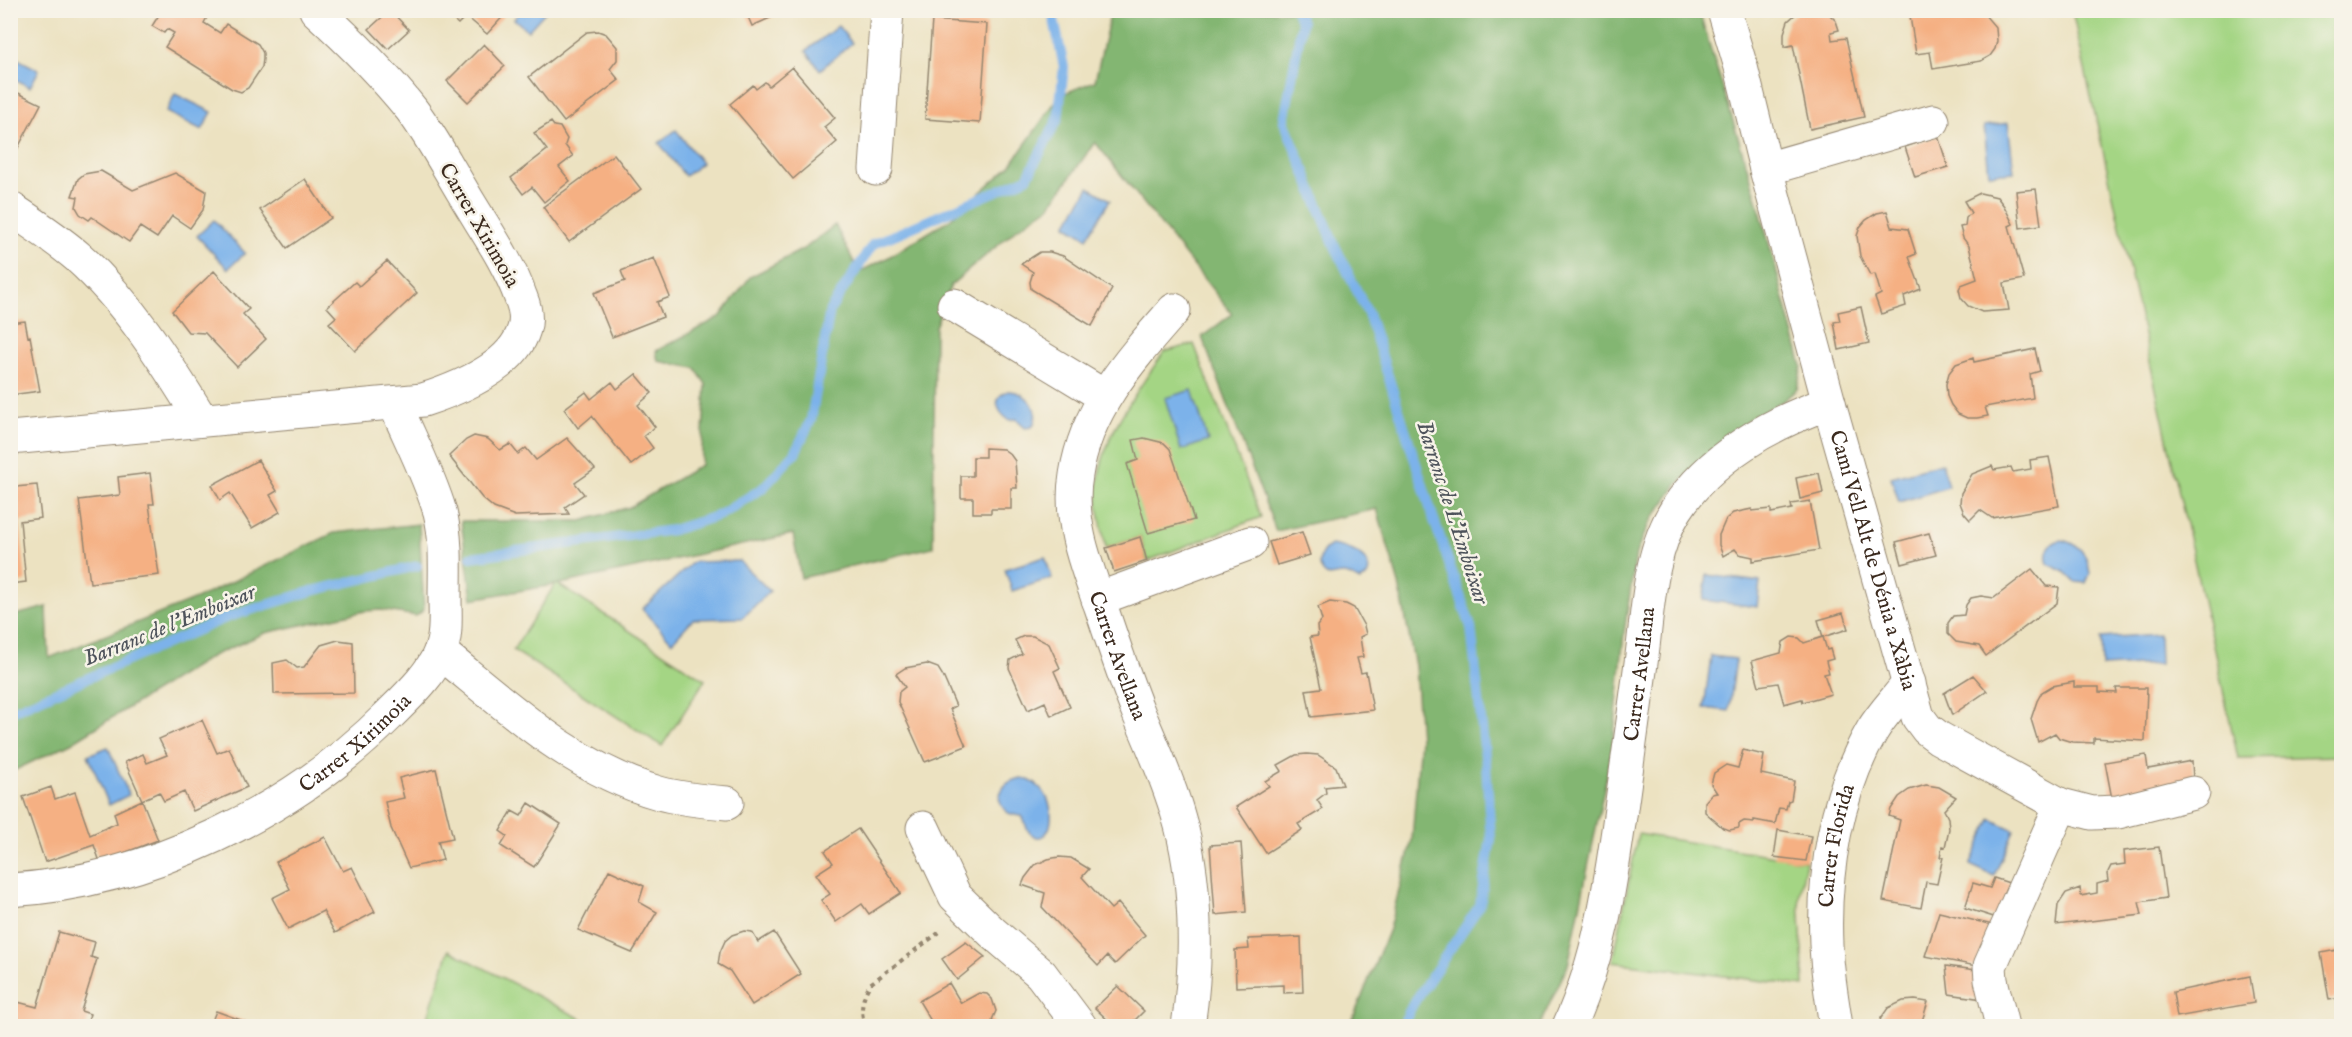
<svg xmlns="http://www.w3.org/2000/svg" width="2352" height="1037" font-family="'IM FELL English',serif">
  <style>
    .green { fill: #a4d584; stroke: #708051; stroke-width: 1.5 }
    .forest { fill: #83b672; stroke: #5f7048; stroke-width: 1.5 }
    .water { fill: #7cb2ea; stroke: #5c6e84; stroke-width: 1.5 }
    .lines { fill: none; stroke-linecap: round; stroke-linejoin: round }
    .stream { stroke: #7cb2ea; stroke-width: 10 }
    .building { fill: #f5b083 }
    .minor-casing { stroke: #948670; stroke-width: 35 }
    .path { stroke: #948670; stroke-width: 4; stroke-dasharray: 4.5 4.5; stroke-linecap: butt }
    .minor { stroke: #fff; stroke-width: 33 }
    .labels { text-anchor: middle; stroke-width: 5; stroke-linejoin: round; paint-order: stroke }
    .street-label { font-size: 21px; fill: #3b2a1e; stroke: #f7f3e8 }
    .water-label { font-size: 22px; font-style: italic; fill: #4e535b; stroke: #f7f3e8 }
  </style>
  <rect width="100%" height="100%" fill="#f7f3e8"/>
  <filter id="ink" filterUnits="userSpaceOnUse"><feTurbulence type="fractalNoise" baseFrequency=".0167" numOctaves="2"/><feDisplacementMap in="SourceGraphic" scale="12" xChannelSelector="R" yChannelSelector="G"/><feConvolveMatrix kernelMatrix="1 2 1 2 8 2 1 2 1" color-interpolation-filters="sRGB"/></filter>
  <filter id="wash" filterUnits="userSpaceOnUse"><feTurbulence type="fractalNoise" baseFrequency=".008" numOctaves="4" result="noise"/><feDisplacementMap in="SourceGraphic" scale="24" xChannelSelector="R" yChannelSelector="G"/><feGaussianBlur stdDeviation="1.35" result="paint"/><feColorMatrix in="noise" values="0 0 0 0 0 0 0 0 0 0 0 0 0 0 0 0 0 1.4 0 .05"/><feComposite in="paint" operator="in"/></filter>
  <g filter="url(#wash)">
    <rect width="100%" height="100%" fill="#ece2c1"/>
    <path class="green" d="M2072,11H2341V756L2238,758Z
      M1194,344L1261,517L1147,561L1140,537L1106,548C1102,527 1096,505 1098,483C1103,434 1137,392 1164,352Z
      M556,583L705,680L662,746L513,650Z
      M1638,834L1806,861L1799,898L1804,986L1613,962Z
      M449,950L595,1026H425Z"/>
    <path class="forest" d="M1111,11H1699L1757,199L1802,366L1797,389L1783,401L1750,418L1677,485L1649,524L1636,553L1624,633L1613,745L1568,965L1539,1026H1350L1389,929L1412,840L1420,739L1415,666L1399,584L1377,509L1276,531L1202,337L1232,314L1095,142L1049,207L1018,228L951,285L935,327L933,547L801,578L793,534L565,583L472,599L461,521H581L630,507L701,465L706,384L695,368L658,361L656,351L720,317L750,277L805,248L835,225L859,272L887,258L949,220L1010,166L1060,95L1095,81Z
      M419,524L424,610L416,616L381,610L365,611L265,633L212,656L71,743L11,772V616L47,607L49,658L196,599L334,533Z"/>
    <path class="water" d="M521,11V10L546,11L528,31L514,19Z
      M838,26L852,43L820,70L806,51Z
      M10,55L39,70L30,87L11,77Z
      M175,94L212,112L202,130L166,112Z
      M2008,123L2014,172L1989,174L1984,126Z
      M676,130L702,163L685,176L659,143Z
      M1089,187L1110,200L1087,238L1066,225Z
      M214,220L245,253L228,269L197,236Z
      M1192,390L1208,441L1181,450L1165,398Z
      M1008,391C1026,390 1043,411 1032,427L1025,428L1017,419L1009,420C997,412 991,397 1008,391Z
      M1942,463L1948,487L1899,502L1891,477Z
      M2062,540C2080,543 2088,557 2090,574L2086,583L2075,582L2065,572L2048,564C2044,552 2049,542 2062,540Z
      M1331,545C1339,546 1348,548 1355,552C1367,558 1376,574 1360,581C1356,579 1350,575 1345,574C1332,573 1327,583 1319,565C1320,555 1322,550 1331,545Z
      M1045,557L1052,578L1012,591L1005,569Z
      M739,561L770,591L742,618L693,619L672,642L642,609L693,562Z
      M1707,575L1760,582L1757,607L1703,600Z
      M2159,634L2160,664L2102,667L2101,638Z
      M1711,656L1736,659L1729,711L1704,708Z
      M108,747L129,795L109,805L88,755Z
      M1022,778C1065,788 1054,854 1030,833C1025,828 1026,822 1022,816C1008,815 1003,812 999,798C1002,785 1009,780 1022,778Z
      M1991,819L2014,830L1994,876L1970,865Z"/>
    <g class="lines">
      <path class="stream" d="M1296,10L1302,22L1284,121L1335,246L1369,316L1434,520L1471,627L1486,765L1491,839L1480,905L1413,1004L1402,1026
        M471,557L673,530L720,515L763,488L795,453L811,420L830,310L873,244L1027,178L1058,119L1064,67L1052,10
        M10,712L228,617L312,591L417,566"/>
    </g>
    <g id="blocks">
      <path class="building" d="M162,10H211L204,23L220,33L226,24L258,44L263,53V59L262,67L248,88L241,92L232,89L165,47L174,33L167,29L164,33L152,26Z
        M390,10L409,30L388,49L369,29Z
        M443,10H509L487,34L466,16L458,24Z
        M745,10H788L752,26Z
        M1804,10L1828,13L1836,21L1839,30L1831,32L1832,40L1846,38L1864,117L1810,129L1793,45L1784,47V33L1788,21L1797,13Z
        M1909,10H1957L1958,13L1975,10L1984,14L1996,28L1997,41L1995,49L1990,56L1981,61L1933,69L1930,52L1916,54Z
        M932,20L987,24L980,123L925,119Z
        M598,31L606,34L617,47V60L610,69L619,80L564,122L529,77L587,32Z
        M484,44L505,66L468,102L447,81Z
        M792,67L835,118L824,127L837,142L793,179L730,104L753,85L756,89L765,82L769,86Z
        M10,89L41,104L10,163Z
        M551,122L554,126L560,127L567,139L565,145L573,156L559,167L570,181L544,202L532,187L523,194L511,178L547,150L534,133Z
        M1938,136L1948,167L1915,177L1905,147Z
        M614,154L641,189L569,242L543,207Z
        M101,171L133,190L175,173L206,191L203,210L190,228L172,216L157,238L140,227L129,242L92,217L89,220L80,214L76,207L78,197L72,196L78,179L84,174Z
        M305,179L331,218L287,248L260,210Z
        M2036,189L2041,225L2020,228L2016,191Z
        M1980,193L1997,197L2004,206L2013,224L2009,226L2024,279L2004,283L2009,310L1982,312L1968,306L1961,298L1959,289L1961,285L1977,279L1969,246L1963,238L1960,227L1965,226L1966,218L1971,213L1964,201Z
        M1887,211L1892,227L1908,229L1916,254L1909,257L1921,289L1904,296L1906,306L1881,314L1875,297L1881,294L1875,274L1870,275L1860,256L1857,236L1860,227L1866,220L1877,213Z
        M1040,252H1050L1063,256L1112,289L1092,326L1031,289L1030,282L1033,272L1021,264Z
        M654,258L670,297L657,302L663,317L612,337L594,293L625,281L621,271Z
        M387,261L417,293L355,351L329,323L336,317L327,307L355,282L359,286Z
        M214,271L249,309L243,314L266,339L237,367L205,333L188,332L172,311Z
        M1861,307L1869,343L1839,350L1834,322L1840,321L1838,312Z
        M25,321L28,337L30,336L40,391L10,395V323Z
        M2035,349L2040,371L2030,374L2033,398L1985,407L1988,416L1977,418H1967L1958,414L1951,405L1947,396L1946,384L1949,373L1956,364L1973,358L1974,362Z
        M636,374L652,393L638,405L655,427L644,436L653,448L631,465L592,416L578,428L564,409L586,392L591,399L612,382L617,389Z
        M474,436L488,439L500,450L510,444L518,454L526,448L536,460L567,438L595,469L575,483L584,494L565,507L569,514L515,516L494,508L482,498L449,456L466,440Z
        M1144,438L1164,443L1170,449L1194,520L1148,533L1127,464L1138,460L1133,440Z
        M985,448L1003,449L1010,454L1015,461L1017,488H1011V509H991V513H973V498H961V476H973V457H985Z
        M2049,457L2059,506L1992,518L1980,510L1970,520L1964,513L1960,503L1961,493L1972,474L1992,466L1994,470L2011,467L2013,472L2031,469L2030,460Z
        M258,460L277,491L270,495L280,512L252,528L230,493L220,500L212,485Z
        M150,473L154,504H149L159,575L90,583L79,500L120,495L118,477Z
        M1819,473L1823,493L1800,499L1796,478Z
        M37,485L41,518L20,521L26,582L10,584V496H16L15,487Z
        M1810,501L1819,550L1753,561V557L1739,554L1735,549L1723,556L1719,545V535L1726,519L1733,513L1752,509V511L1771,509V513L1792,509L1791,504Z
        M1302,532L1310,555L1277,565L1269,542Z
        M1929,533L1936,555L1902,564L1896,542Z
        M1140,537L1147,561L1114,572L1106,548Z
        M2032,569L2046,586L2059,587L2057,603L1986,656L1979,646L1956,642L1948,634V623L1953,616L1964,615L1966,605L1971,598L1981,596L1994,598Z
        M1330,602L1346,604L1354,608L1364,626L1366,634L1360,637L1363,657L1357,658L1361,673L1366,672L1373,710L1311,717L1306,690L1321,688L1310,637L1318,636L1317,626L1322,620L1318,607Z
        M1843,613L1848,629L1823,637L1827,650L1830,649L1833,659L1826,661L1829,673L1824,674L1831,694L1803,702L1802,699L1784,704L1778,683L1759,686L1752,661L1781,653L1783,642L1791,637L1799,638L1804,643L1823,637L1818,620Z
        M1024,636H1033L1049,644L1060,668L1054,671L1070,707L1051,716L1045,702L1028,710L1009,668L1010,660L1022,654L1015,640Z
        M338,640L353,642L354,693L274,694L273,663L287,660L297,668L304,667L321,645Z
        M927,664L938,668L943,676L956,706L950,709L966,746L925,762L898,702L899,692L905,687L896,674L905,668Z
        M1973,675L1987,691L1952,715L1944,693Z
        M2074,682V687H2099V692L2117,693L2116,688H2147L2145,741L2094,738V743L2072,742L2059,738L2055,733L2038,742L2031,719L2037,701L2042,692L2052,686Z
        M202,720L217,753L229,748L247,787L193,811L184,792L164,801L159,792L142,800L125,762L143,754L147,763L167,755L159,739Z
        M1743,750L1764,755L1761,774L1794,781L1791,800L1788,801L1786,809L1779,808L1775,824L1754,820V822L1744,821L1739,824V828L1730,830L1723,828L1705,812V802L1712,794L1717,793L1711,784L1714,773L1726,765L1738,768Z
        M1307,754L1318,755L1336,767L1343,785L1325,787L1326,793L1317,800L1323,809L1298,824L1302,830L1266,853L1236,807L1269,786L1265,781L1282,771L1278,765L1296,755Z
        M2146,755L2148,769L2192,761L2193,779L2112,799L2105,762Z
        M436,769L453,838L438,841L443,860L409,868L391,828L385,802L404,798L399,778Z
        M1926,785L1939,787L1956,797L1944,810L1948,818L1949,829L1945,847L1942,846L1940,857H1943L1937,884L1926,882L1921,908L1883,901L1900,820L1889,816L1891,809L1899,797L1909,790Z
        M51,787L55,799L75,792L90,835L117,823L114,813L142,800L158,840L100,862L94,845L45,862L23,797Z
        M529,803L561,824L534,867L501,846L507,836L500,831L512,811L521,816Z
        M858,829L901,893L869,914L862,904L836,922L821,900L830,894L816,874L833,863L825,851Z
        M1778,830L1811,836L1806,861L1774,857Z
        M325,837L343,871L352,867L375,912L335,933L323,911L288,929L272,898L290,889L276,862Z
        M1241,843L1246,912L1215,915L1210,845Z
        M2159,847L2166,898L2139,902L2142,915L2056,925L2058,905L2066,893L2080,888L2081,896L2097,893V884L2108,881L2107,874L2111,866L2125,864L2124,851Z
        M1059,857L1071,858L1089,869L1082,877L1111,909L1118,903L1145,935L1115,964L1107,956L1098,966L1042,907L1045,893L1022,885L1025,878L1035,865L1048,859Z
        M609,870L644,886L639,902L657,912L632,953L578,930Z
        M1994,878L2012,884L1997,918L1965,908L1973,883L1990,888Z
        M1939,912L1993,925L1976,966L1925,956Z
        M744,931L752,932L758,942L774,932L801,974L752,1005L730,971L718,964L720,952L725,941L732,935Z
        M59,932L95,942L91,957L97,959L81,1011L90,1014L86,1026H48L35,1022L34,1026L10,1025V1000L37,1007Z
        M1301,937L1303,992L1284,993V985L1236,987L1235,950L1249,949L1248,939Z
        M966,942L985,957L957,980L942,959Z
        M2342,949V998L2329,1000L2321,953Z
        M1946,966L1976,970L1983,999L1949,994Z
        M2250,976L2254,1003L2177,1017L2173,992Z
        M949,983L961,1003L979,993L987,994L992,999L996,1011L992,1020L996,1026H934L919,1001Z
        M1118,986L1144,1011L1129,1026H1114L1095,1008Z
        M1915,1000L1928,1002L1922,1021L1927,1026H1878L1881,1018L1888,1008L1903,1001Z
        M216,1011L257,1026H210Z"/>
    </g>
  </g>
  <g filter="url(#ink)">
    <use href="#blocks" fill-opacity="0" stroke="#948670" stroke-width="1.5"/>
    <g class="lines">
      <defs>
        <g id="minor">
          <path id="s1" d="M1724,10L1741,67L1766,169L1829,403L1918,717L1927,729L1939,738L2061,805L1990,966L1991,980L2002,1026"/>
          <path d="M876,169L887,10"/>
          <path d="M1766,169L1933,121"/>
          <path d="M10,208C34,224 57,239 78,257C128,302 166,362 201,419"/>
          <path d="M954,305L1104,396"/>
          <path id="s2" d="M1174,310C1131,359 1086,408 1076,475C1068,520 1086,565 1101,607C1113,643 1125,679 1139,714C1153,747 1168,780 1178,815C1197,877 1198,962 1188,1026"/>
          <path d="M10,438L423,400C457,389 513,367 524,329C527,319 525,308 521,298C508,261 484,228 464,194C447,166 431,135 411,109C382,73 350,41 316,10"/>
          <path d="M1098,599L1250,543"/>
          <path d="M440,652C507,706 573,769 659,793C681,799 703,801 727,803"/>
          <path d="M2061,805L2092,813L2118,812L2193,793"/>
          <path d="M923,828L955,896L992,932L1041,974L1080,1026"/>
          <path id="s3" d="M10,890C148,882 292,812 389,715C406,698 432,674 440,652C447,636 445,615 445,598C445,570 447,540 440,512C429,475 410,439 395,404"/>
          <path id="s4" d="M1569,1026C1599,960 1610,888 1620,816C1627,765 1634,714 1641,663C1648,613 1648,554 1676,510C1710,457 1771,423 1829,403"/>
          <path id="s5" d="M1836,1026C1832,999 1827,972 1826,944C1823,873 1836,793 1872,731C1882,714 1897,699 1909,683"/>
        </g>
      </defs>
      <use href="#minor" class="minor-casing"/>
      <path class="path" d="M866,1026C859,1012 862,998 870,984L941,931"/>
      <use href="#minor" class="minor"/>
    </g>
  </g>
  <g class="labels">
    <g class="street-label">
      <text transform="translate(480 225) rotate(60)" y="7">Carrer Xirimoia</text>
      <text dy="7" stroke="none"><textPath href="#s1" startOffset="570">Camí Vell Alt de Dénia a Xàbia</textPath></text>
      <text dy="7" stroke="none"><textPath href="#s2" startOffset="382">Carrer Avellana</textPath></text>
      <text dy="7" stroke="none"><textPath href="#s4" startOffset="360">Carrer Avellana</textPath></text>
      <text dy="7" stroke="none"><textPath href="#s3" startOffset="382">Carrer Xirimoia</textPath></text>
      <text dy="7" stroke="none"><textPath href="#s5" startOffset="182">Carrer Florida</textPath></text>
    </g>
    <g class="water-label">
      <text transform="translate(1454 512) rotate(72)" y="8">Barranc de L'Emboixar</text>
      <text transform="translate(169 624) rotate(-22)" y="8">Barranc de l'Emboixar</text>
    </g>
  </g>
  <rect width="2352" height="1037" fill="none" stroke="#f7f3e8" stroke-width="36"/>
</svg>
